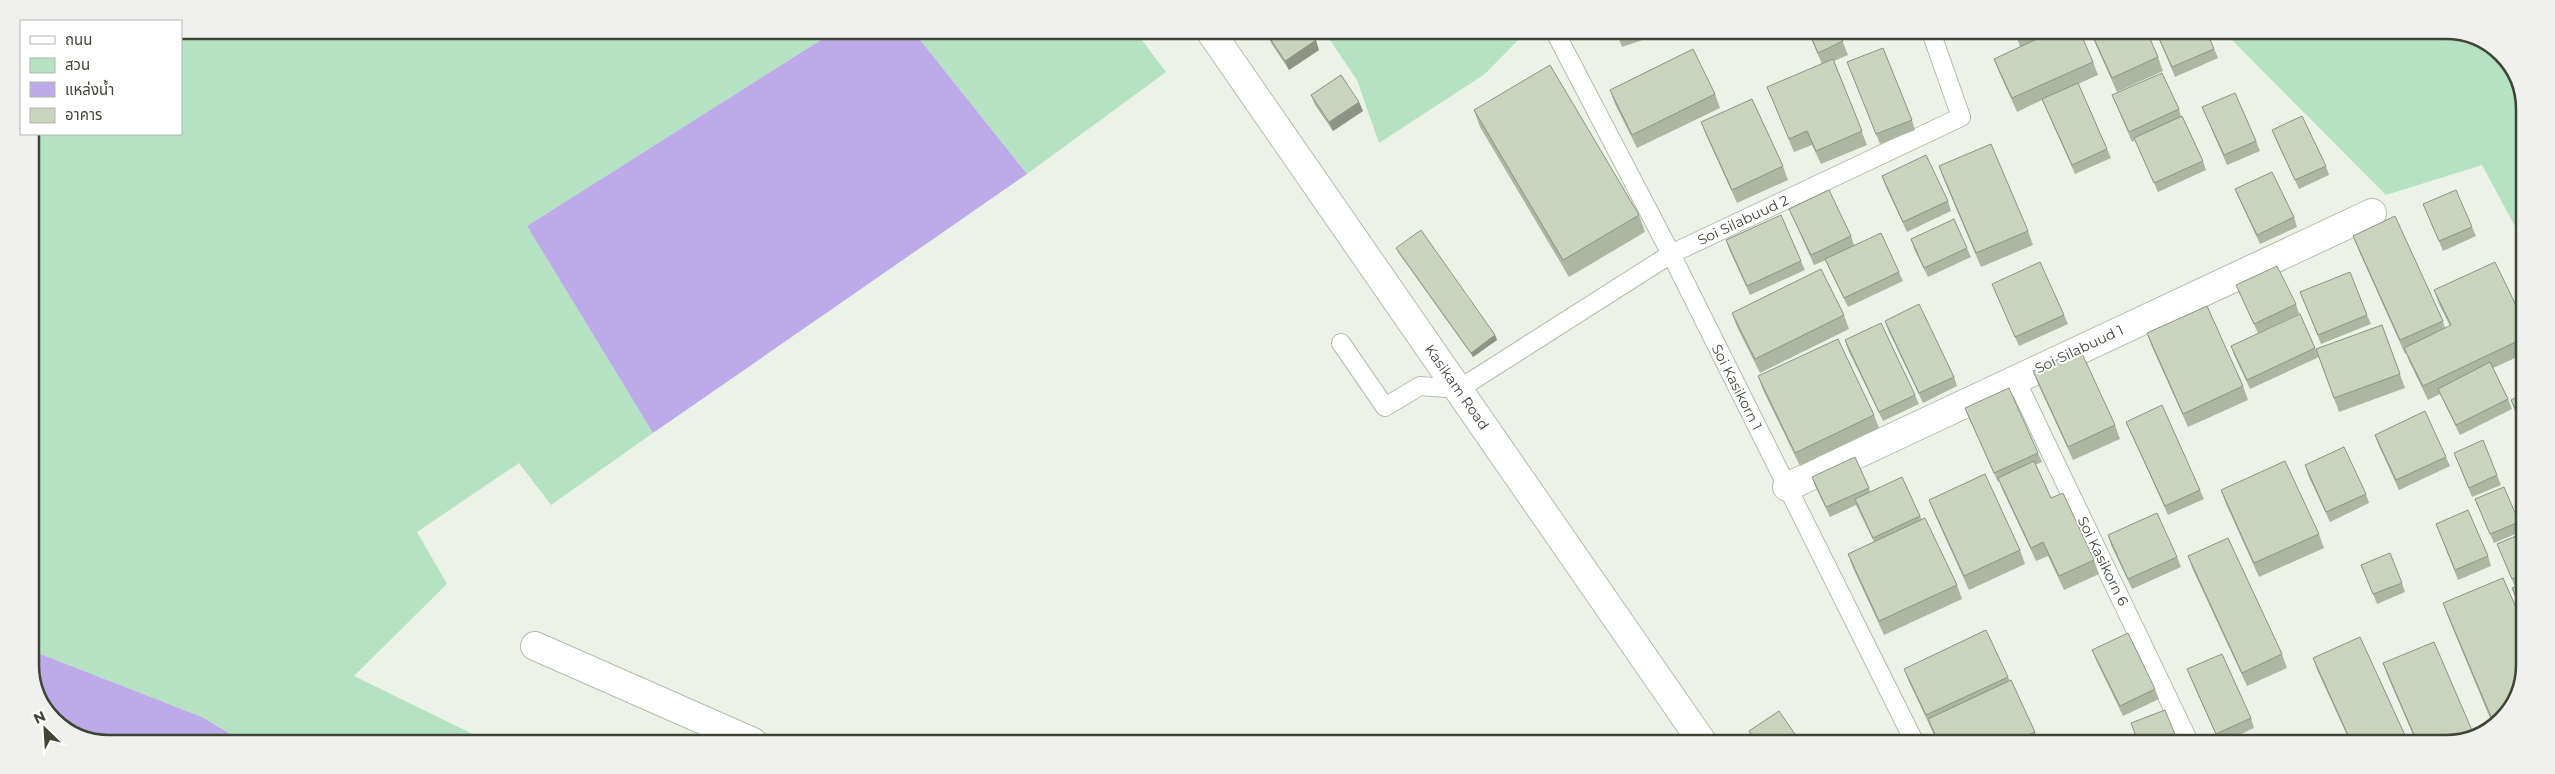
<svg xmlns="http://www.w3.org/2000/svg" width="2555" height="774" font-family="Montserrat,'Noto Sans Thai',sans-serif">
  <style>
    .green { fill: #b5e2c3 }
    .water { fill: #bcaae9 }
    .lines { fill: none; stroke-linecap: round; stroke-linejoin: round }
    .lane-casing { stroke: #b4bdab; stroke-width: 20 }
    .street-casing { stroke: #b4bdab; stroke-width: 30 }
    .lane { stroke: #fff; stroke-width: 18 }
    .street { stroke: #fff; stroke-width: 28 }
    .wall { fill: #adb5a3 }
    .shaded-wall { fill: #8d9485 }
    .building { fill: #c9d3be; stroke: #8d9485 }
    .labels { text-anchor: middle; stroke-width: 4; stroke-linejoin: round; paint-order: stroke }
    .street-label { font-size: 14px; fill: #3e4537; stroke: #fff }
    .rim { fill: none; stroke: #3e4537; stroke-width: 2.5 }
  </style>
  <rect width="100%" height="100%" fill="#ecf2e8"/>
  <path class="green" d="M181,30L835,31L527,226L653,433L551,505L519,463L417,532L447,584L354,676L489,742L242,741L202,717L30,650V134H181Z
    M913,31H1135L1166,72L1027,174Z
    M1324,31L1522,32V36L1485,74L1379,143L1357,80Z
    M2224,32L2467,33L2509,60L2525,103L2524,243L2482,165L2386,195Z"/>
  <path class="water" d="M835,31H913L1027,174L653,433L527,226Z
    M30,650L202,717L242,741H88L46,714L30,671Z"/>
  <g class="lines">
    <defs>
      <path id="lane" d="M1555,32L1671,254L1915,743
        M1341,343L1385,407L1420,386L1459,389L1671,254L1961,117L1931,32
        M2015,378L2190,744"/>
      <path id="street" d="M1210,31L1703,743
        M1787,487L2372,213
        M535,646L753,742"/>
    </defs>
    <use href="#lane" class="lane-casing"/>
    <use href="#street" class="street-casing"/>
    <use href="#lane" class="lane"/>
    <use href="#street" class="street"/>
  </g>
  <path class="wall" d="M1616,32H1666L1622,47Z
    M1808,32H1839L1848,55L1834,61L1867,145L1821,164L1812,145L1794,152L1767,87L1822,64Z
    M2015,32H2080L2093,62L2098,75L2078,84L2107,149L2111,158L2075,174L2042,100L2017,112L1999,72L1994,59L2020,47Z
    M2090,32H2147L2158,57L2163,71L2117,92Z
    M2156,32H2207L2218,58L2175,77Z
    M1267,34L1319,50L1289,70L1271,43Z
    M1851,71L1912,120L1915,130L1880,144Z
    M1610,90L1715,94L1720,108L1637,148L1615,104Z
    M1311,95L1359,102L1363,111L1333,131L1315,105Z
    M2112,95L2179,109L2181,117L2203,161L2206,170L2158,192L2135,140L2132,142Z
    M2202,107L2256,141L2260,151L2227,165Z
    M1474,110L1639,215L1645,232L1569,277L1480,127Z
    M1701,122L1783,166L1788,180L1737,203L1706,135Z
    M2272,130L2326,166L2329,175L2299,189L2276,140Z
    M1939,166L2028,231L2033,245L1981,267L1944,180Z
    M1882,176L1948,201L1951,211L1907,232L1885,185Z
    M2235,189L2294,217L2297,227L2260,244L2239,199Z
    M2423,204L2472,227L2476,236L2443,251Z
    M1789,209L1851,236L1854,245L1899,272L1903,281L1848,307L1829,268L1826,260L1814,265L1793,218Z
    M2353,236L2443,321L2445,328L2450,326L2439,304L2434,290L2524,322V354L2493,368L2508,399L2512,409L2460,435L2440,394L2428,400L2409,361L2406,353L2405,354L2358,249Z
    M1911,239L1967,248L1971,257L1928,277L1914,249Z
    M1726,240L1801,261L1805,270L1750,295L1729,249Z
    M1396,248L1495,335L1497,340L1473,357L1398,252Z
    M1992,284L2064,315L2068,324L2019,346Z
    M2236,285L2296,304L2299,314L2258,333L2240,294Z
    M2300,292L2367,315L2371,324L2321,344Z
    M1732,313L1844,315L1849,329L1760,373L1737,327Z
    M1885,321L1954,377L1957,386L1923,403L1888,330Z
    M2382,325L2405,388L2339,412L2316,349Z
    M2147,333L2243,386L2248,400L2188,427L2152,347Z
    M1845,340L1915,395L1919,404L1883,421L1848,350Z
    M2231,346L2315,348L2319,357L2250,389L2234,355Z
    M2033,371L2115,425L2120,439L2073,460L2038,384Z
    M1758,376L1874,415L1879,428L1800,466L1763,390Z
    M2524,393L2523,429L2516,414L2511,400Z
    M1965,408L2038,453L2042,462L2035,465L2051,498L2094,560L2099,574L2064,590L2048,556L2036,561L2003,491L1999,481L1998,482L1969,418Z
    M2126,422L2200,490L2204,499L2168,515L2130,431Z
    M2375,435L2446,457L2450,466L2399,490L2378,444Z
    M2454,453L2497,475L2501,485L2472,497Z
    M2305,465L2366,494L2369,503L2330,522L2308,475Z
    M1812,477L1869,488L1870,492L1920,516L1957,585L1962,599L1884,635L1853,568L1848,554L1874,542L1856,505L1830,517L1815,486Z
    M2221,490L2319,534L2324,548L2259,577L2226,504Z
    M2475,499L2519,522L2523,531L2494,543Z
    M1929,500L2020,550L2025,564L1969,590L1934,513Z
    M2436,524L2488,556L2491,566L2458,580Z
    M2523,533V616L2512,588L2515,587L2497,544Z
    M2108,535L2177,557L2181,567L2132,589L2111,545Z
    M2188,556L2282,654L2287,668L2247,686L2193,570Z
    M2361,565L2402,583L2405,592L2377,604Z
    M2443,603L2522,686L2494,728L2448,617Z
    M2092,650L2155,689L2159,699L2123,716L2096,660Z
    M2313,658L2409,744H2351L2318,672Z
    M2383,663L2447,744H2417L2388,677Z
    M1904,669L2008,677L2035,732L2039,744L1938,743L1909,682Z
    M2187,669L2251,718L2254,728L2220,744L2191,679Z
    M1749,731L1797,737L1799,743H1754L1752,740Z"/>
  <path class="shaded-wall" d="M1316,40L1319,50L1289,70L1285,61Z
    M1359,102L1363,111L1333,131L1329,122Z
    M1495,335L1497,340L1473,357L1471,353Z
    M1797,737L1799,743H1788Z"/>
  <path class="building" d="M1271,31H1310L1316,40L1285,61L1267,34Z
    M1809,32H1839L1843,41L1818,53Z
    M2015,32H2034L2018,39Z
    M2052,32H2080L2093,62L2012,98L1994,59Z
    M2091,32H2147L2158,57L2112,78Z
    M2156,32H2207L2214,49L2172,67Z
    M1883,48L1912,120L1876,134L1847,62Z
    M1693,49L1715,94L1632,135L1610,90Z
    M1833,59L1862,131L1816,151L1807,131L1789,139L1767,87Z
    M1550,65L1639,215L1563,260L1474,110Z
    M2162,73L2179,109L2129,132L2112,95Z
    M1341,75L1359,102L1329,122L1311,95Z
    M2078,83L2107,149L2072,165L2042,99Z
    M2235,93L2256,141L2224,155L2202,107Z
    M1752,99L1783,166L1732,190L1701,122Z
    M2182,116L2203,161L2154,183L2134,138Z
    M2302,116L2326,166L2295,180L2272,130Z
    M1991,144L2028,231L1976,253L1939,166Z
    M1926,155L1948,201L1903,222L1882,176Z
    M2272,172L2294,217L2257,235L2235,189Z
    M1829,190L1851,236L1811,255L1789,209Z
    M2456,190L2472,227L2439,241L2423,204Z
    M1781,215L1801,261L1747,286L1726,240Z
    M2395,216L2443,321L2400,340L2353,236Z
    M1954,219L1967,248L1924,268L1911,239Z
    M1421,230L1495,335L1471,353L1396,248Z
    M1881,233L1899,272L1844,298L1825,259Z
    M2040,262L2064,315L2015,337L1992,284Z
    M2495,262L2524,322V338L2423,386L2404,348L2451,325L2434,290Z
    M2277,266L2296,304L2254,324L2236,285Z
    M1821,269L1844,315L1755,359L1732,313Z
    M2350,272L2367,315L2318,335L2300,292Z
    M1919,304L1954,377L1919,393L1885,321Z
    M2207,306L2243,386L2183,414L2147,333Z
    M2300,314L2315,348L2247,380L2231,346Z
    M1881,323L1915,395L1879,412L1845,340Z
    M2382,325L2400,374L2334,398L2316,349Z
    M1838,339L1874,415L1795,453L1758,376Z
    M2080,349L2115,425L2068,447L2033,371Z
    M2490,362L2508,399L2456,425L2438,389Z
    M2009,388L2038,453L1994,473L1965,408Z
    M2524,393L2523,425L2511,400Z
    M2162,405L2200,490L2165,506L2126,422Z
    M2425,411L2446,457L2396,480L2375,435Z
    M2483,440L2497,475L2469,488L2454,453Z
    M2344,447L2366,494L2326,512L2305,465Z
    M1855,457L1869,488L1826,507L1812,477Z
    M2034,461L2051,498L2063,493L2094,560L2059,576L2043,542L2031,548L1998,478Z
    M2285,461L2319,534L2254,563L2221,490Z
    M1985,474L2020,550L1964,576L1929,500Z
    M1902,477L1920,516L1873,538L1855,499Z
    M2504,487L2519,522L2490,534L2475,499Z
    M2468,510L2488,556L2455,570L2436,524Z
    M2157,513L2177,557L2128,579L2108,535Z
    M1925,518L1957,585L1879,621L1848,554Z
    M2523,533V575L2512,579L2497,544Z
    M2228,538L2282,654L2242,673L2188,556Z
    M2390,553L2402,583L2373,594L2361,565Z
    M2503,578L2523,623L2522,686L2498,722L2494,724L2443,603Z
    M2523,584V614L2512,588Z
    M1986,630L2008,677L1926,715L1904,669Z
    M2128,633L2155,689L2120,706L2092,650Z
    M2360,637L2409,744H2352L2313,658Z
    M2434,642L2474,735L2447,744H2418L2383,663Z
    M2222,654L2251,718L2216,734L2187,669Z
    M2011,680L2035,732L2010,743H1939L1928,719Z
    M2165,710L2179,744H2139L2131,723Z
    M1779,711L1797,737L1788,743H1757L1749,731Z
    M2100,740L2102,744H2093Z"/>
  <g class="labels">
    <g class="street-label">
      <text transform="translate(1743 220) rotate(-25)" y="5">Soi Silabuud 2</text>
      <text transform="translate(2079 349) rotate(-25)" y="5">Soi Silabuud 1</text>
      <text transform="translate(1457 387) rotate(55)" y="5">Kasikam Road</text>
      <text transform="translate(1737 387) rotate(63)" y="5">Soi Kasikorn 1</text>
      <text transform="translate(2103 561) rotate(64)" y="5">Soi Kasikorn 6</text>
    </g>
  </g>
  <path d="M0 0H2555V774H0ZM109 39H2446A70 70 0 0 1 2516 109V665A70 70 0 0 1 2446 735H109A70 70 0 0 1 39 665V109A70 70 0 0 1 109 39Z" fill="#f0f0ef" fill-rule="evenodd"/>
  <path class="rim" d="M109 39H2446A70 70 0 0 1 2516 109V665A70 70 0 0 1 2446 735H109A70 70 0 0 1 39 665V109A70 70 0 0 1 109 39Z"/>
  <rect x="20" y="20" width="162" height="115" fill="#ffffff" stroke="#b2b5af"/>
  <rect x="30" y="36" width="25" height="8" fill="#ffffff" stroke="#b2b5af"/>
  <text x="65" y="45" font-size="15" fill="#3e4537">ถนน</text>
  <rect x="30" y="58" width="25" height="15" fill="#b5e2c3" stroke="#b2b5af"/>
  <text x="65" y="70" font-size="15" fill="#3e4537">สวน</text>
  <rect x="30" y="82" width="25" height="15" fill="#bcaae9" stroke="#b2b5af"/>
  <text x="65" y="95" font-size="15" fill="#3e4537">แหล่งน้ำ</text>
  <rect x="30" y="108" width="25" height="15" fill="#c9d3be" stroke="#b2b5af"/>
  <text x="65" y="120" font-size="15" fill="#3e4537">อาคาร</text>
  <g transform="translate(45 729) rotate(335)" stroke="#ffffff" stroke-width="4" paint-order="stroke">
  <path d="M0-4L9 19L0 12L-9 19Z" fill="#3e4537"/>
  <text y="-8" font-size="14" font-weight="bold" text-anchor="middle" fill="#3e4537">N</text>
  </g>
</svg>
